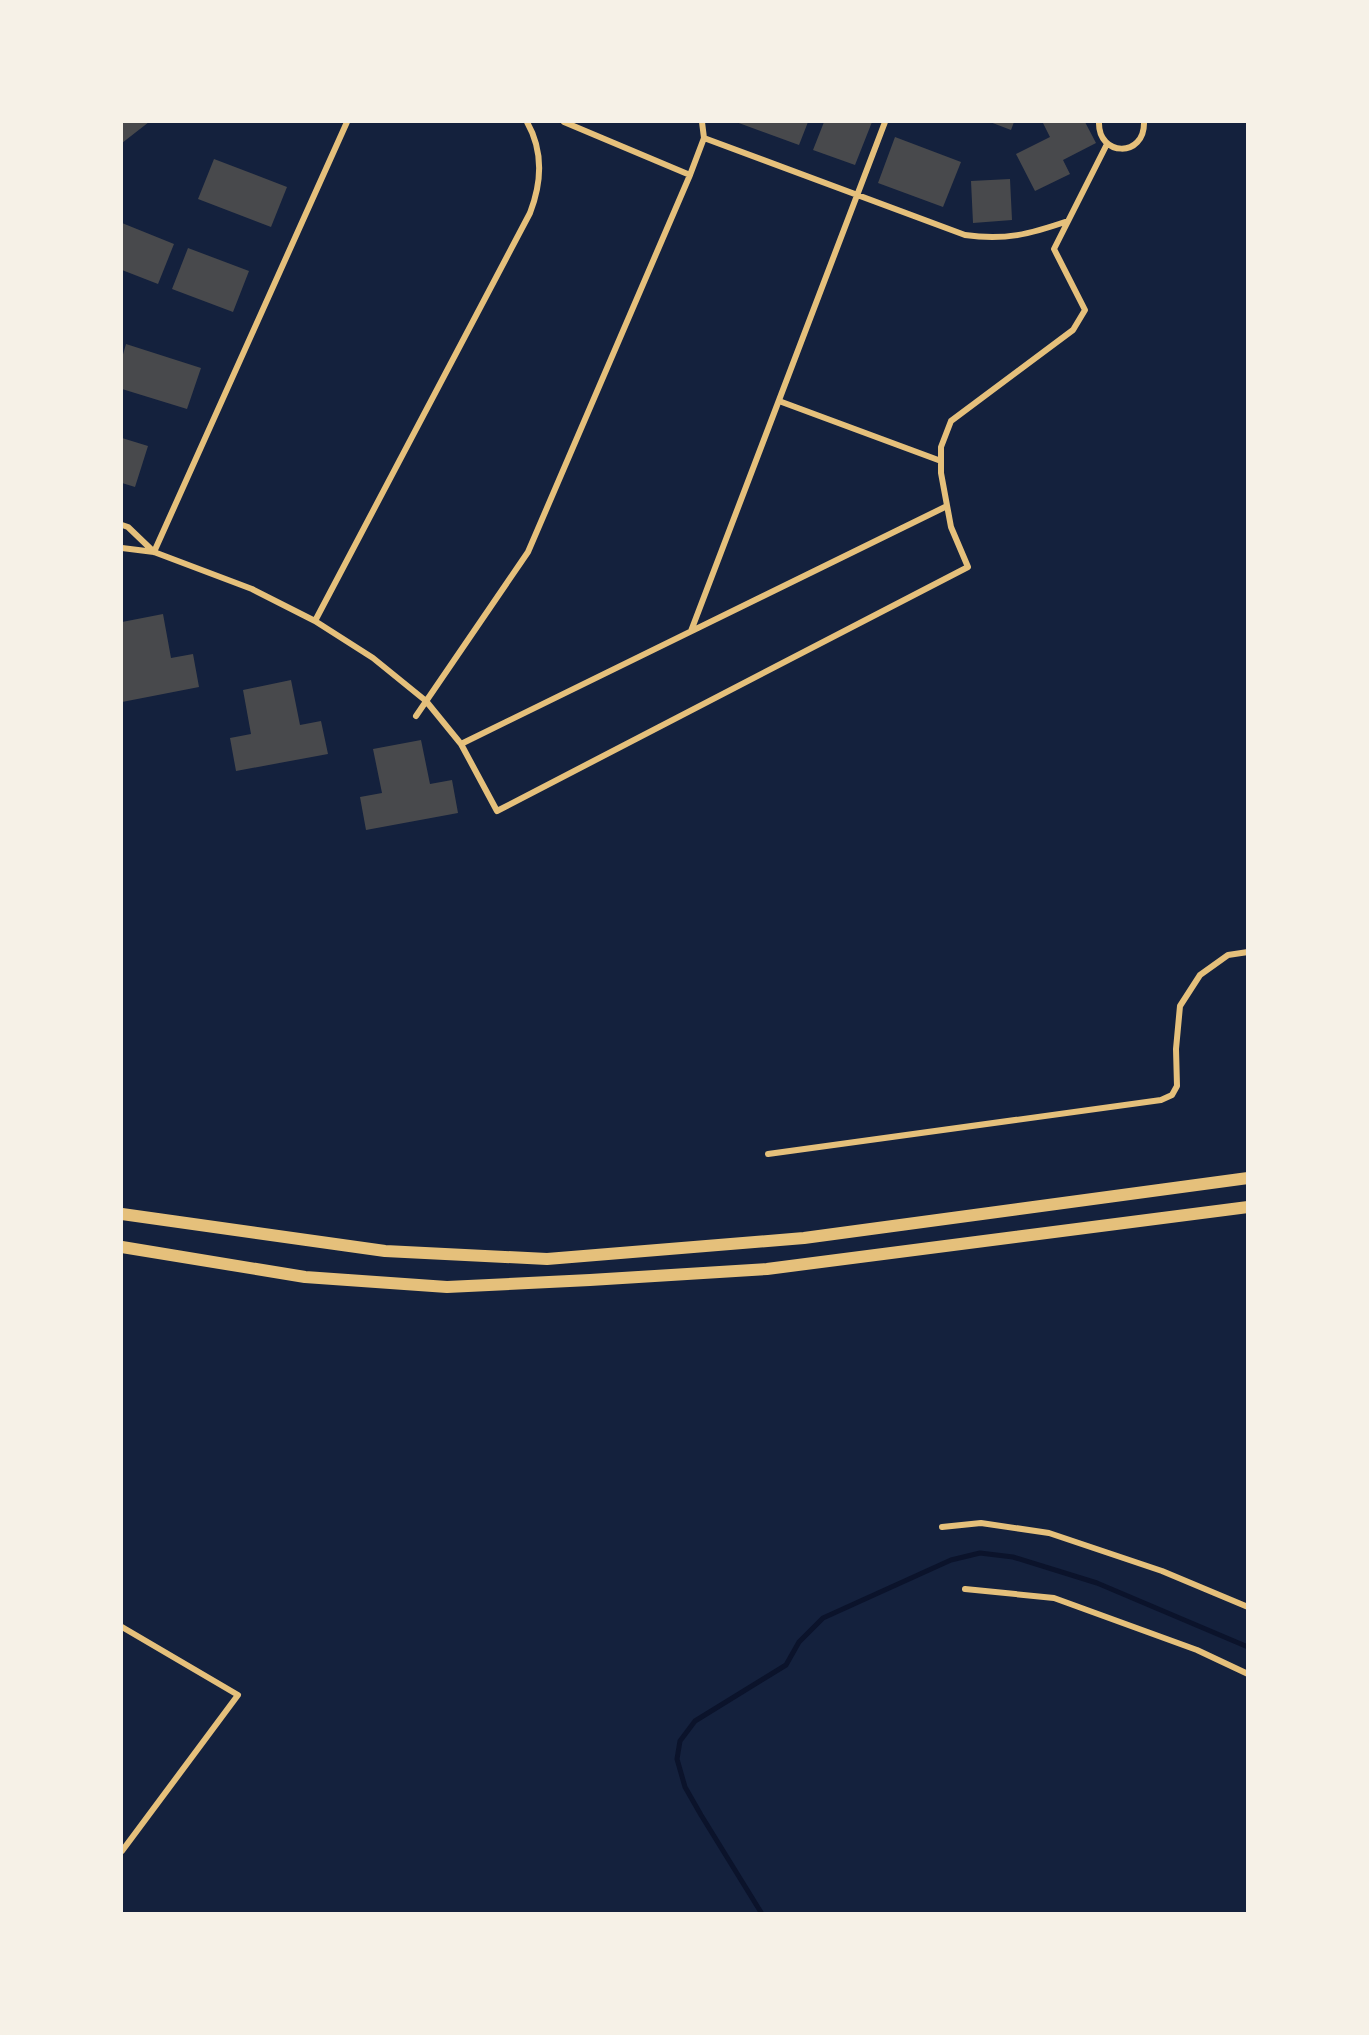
<svg xmlns="http://www.w3.org/2000/svg" width="1369" height="2035" font-family="'Roboto Condensed',sans-serif">
  <style>
    .lines { fill: none; stroke-linecap: round; stroke-linejoin: round }
    .stream { stroke: #0b132b; stroke-width: 5 }
    .building { fill: #48494c }
    .minor { stroke: #e5c07b; stroke-width: 6 }
    .primary { stroke: #e5c07b; stroke-width: 12 }
  </style>
  <rect width="100%" height="100%" fill="#14213d"/>
  <g class="lines">
    <path class="stream" d="M762,1914L701,1815L685,1787L677,1759L680,1741L695,1721L786,1665L799,1642L823,1618L951,1560L980,1553L1013,1557L1097,1583L1248,1647"/>
  </g>
  <path class="building" d="M122,122H149L122,143Z
    M736,122H808L799,145Z
    M824,122H872L855,165L813,150Z
    M990,122H1014L1011,130Z
    M1046,122H1085L1096,143L1063,160L1070,174L1035,191L1016,154L1050,137L1043,123Z
    M895,137L961,162L943,207L878,183Z
    M214,159L287,187L271,227L198,199Z
    M1010,179L1012,220L973,223L971,181Z
    M122,223L174,244L158,284L122,270Z
    M188,248L249,271L233,312L172,289Z
    M126,344L201,368L187,409L122,389V358Z
    M122,438L148,446L135,487L122,483Z
    M163,614L171,658L193,654L199,687L122,702V622Z
    M291,680L300,725L321,721L328,754L236,771L230,738L251,734L243,690Z
    M421,740L430,784L452,780L458,813L366,830L360,797L382,793L373,749Z"/>
  <g class="lines">
    <path class="minor" d="M564,122L690,175
      M1099,122C1098,157 1145,158 1144,122
      M704,138L965,235C1005,241 1030,234 1068,221
      M779,401L941,461
      M122,525L128,527L154,552
      M122,548L154,552L252,589L315,621L373,658L426,701L461,744L497,811L968,567L951,527L941,473V447L951,421L1073,330L1085,310L1054,249L1107,144
      M154,552L347,122
      M315,621L530,213C542,182 544,152 527,122
      M691,631L885,122
      M416,716L528,552L690,175L704,138L702,122
      M461,744L947,506
      M768,1154L1161,1100L1172,1095L1177,1086L1176,1049L1180,1006L1200,975L1228,955L1248,952
      M942,1527L981,1523L1049,1533L1162,1571L1248,1607
      M965,1589L1054,1598L1197,1650L1248,1674
      M122,1627L238,1695L122,1851"/>
    <path class="primary" d="M122,1214L385,1251L547,1259L804,1238L1248,1178
      M122,1247L305,1277L447,1287L590,1280L767,1269L1248,1207"/>
  </g>
  <rect width="1369" height="2035" fill="none" stroke="#f6f1e7" stroke-width="246"/>
</svg>
